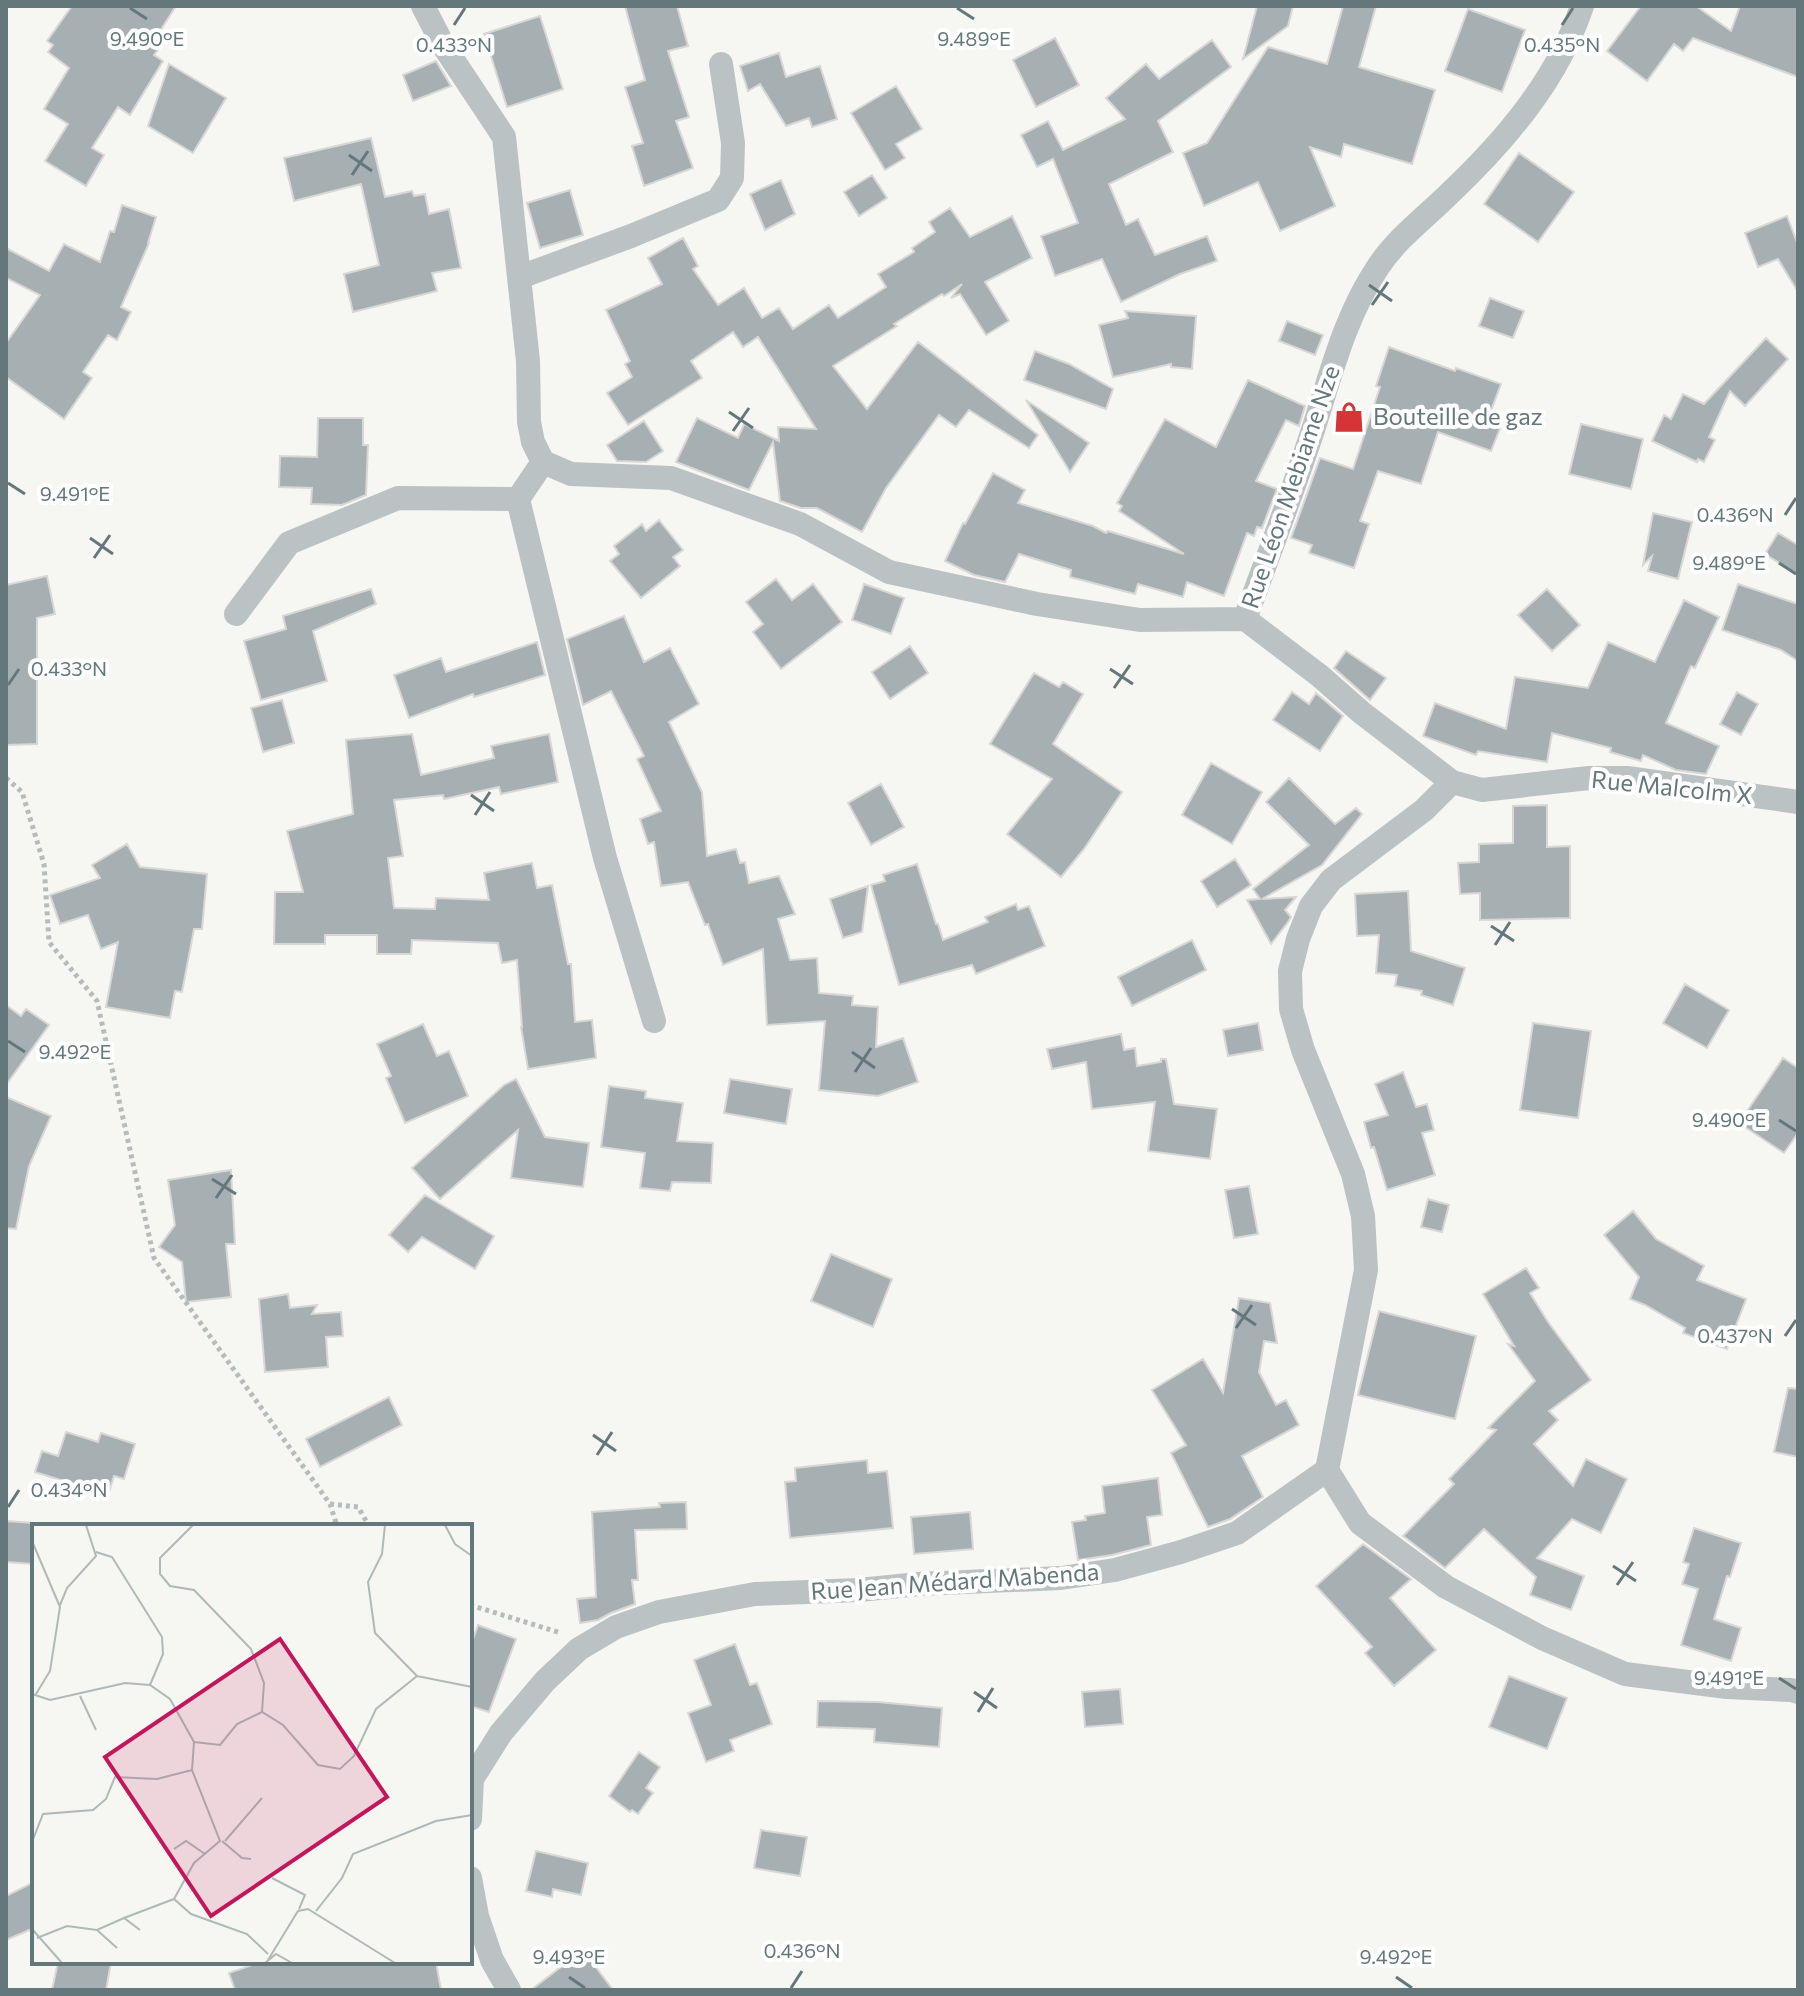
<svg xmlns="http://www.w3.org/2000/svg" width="1804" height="1996" font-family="Commissioner,sans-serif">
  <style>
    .building { fill: #a6b0b2; stroke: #d8d7d6; stroke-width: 2 }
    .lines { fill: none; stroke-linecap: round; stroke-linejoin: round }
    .path { stroke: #b6bbbc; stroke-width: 5; stroke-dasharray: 4 4; stroke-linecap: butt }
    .minor { stroke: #bbc2c3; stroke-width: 24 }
    .ticks { fill: none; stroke: #64787c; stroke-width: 3 }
    .labels { text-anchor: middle; stroke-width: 8; stroke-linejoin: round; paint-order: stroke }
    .poi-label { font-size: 24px; fill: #64787c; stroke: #fff; text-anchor: start }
    .street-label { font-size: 24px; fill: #64787c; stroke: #fff }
    .inset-road { fill: none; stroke: #afb9b8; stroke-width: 2 }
    .view { fill: #c2185b; fill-opacity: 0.15; stroke: #c2185b; stroke-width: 4 }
    .inset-edge { fill: none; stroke: #64787c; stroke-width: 4 }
    .ticks-label { font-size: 20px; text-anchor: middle; fill: #64787c; stroke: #fff; stroke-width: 8; stroke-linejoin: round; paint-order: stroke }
  </style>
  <rect width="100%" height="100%" fill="#f6f6f3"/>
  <path class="building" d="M72,6H176L153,42L160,47L154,55L163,61L130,115L118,107L92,148L104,155L86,186L45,161L68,124L44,109L69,68L48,52L53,45L47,41Z
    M625,6H677L688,46L668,51L689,117L676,121L693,168L644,186L632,146L643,143L625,87L645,80Z
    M1257,6H1293L1288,26L1243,59Z
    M1343,6H1376L1359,67L1435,90L1412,164L1344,144L1341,157L1310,147L1335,206L1280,231L1258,182L1204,206L1183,153L1207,143L1268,47L1327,64Z
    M1641,6H1696L1731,31L1740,6H1798V77L1693,38L1683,51L1674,44L1647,81L1607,51Z
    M1468,9L1525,30L1502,92L1445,71Z
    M540,16L563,89L507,107L484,34Z
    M1055,38L1079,85L1036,107L1013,60Z
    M1212,40L1231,67L1158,121L1173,152L1109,184L1126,225L1138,219L1155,255L1207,236L1217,261L1180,274L1121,302L1102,259L1055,276L1041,236L1078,223L1053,159L1037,167L1021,135L1048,121L1063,150L1125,119L1106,98L1146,64L1159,79Z
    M779,53L786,77L820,66L837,119L812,127L809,118L786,126L760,84L748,91L740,66Z
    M436,61L451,86L413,101L403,75Z
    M169,64L226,98L193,153L148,126Z
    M896,86L922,129L896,144L905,158L885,170L851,113Z
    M371,138L385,197L412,191L414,196L425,194L429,214L449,209L461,268L432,273L437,291L353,312L344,274L379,265L361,184L294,201L284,158Z
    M1519,153L1574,192L1538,242L1484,204Z
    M872,175L887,198L859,216L844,192Z
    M781,180L795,214L765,230L750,194Z
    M570,190L583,235L540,248L527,203Z
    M122,205L156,217L148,243H149L121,307L131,312L117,340L108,335L83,372L92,378L64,419L6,377V343L40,295L6,278V248L49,271L64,244L100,262L110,231L114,232Z
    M950,208L970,237L1012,216L1032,258L985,282L1009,321L986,335L960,294L951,298L962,284L944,296L942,294L894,324L897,326L833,366L867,409L918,342L1038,435L1029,448L969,410L956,427L939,415L886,488L862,532L817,508H801L780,501L773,442L749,490L676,462L697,418L738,438L744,424L779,441L778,427L816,429L758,337L743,347L733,332L691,361L702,378L628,425L607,393L632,377L625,364L630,361L606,310L662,284L648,258L683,238L698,266L693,269L718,305L744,288L762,318L779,308L793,329L829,305L838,318L886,287L878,274L914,252L912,248L935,232L929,222Z
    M1787,216L1798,245V292L1778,259L1758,267L1745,233Z
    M1490,298L1524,311L1513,338L1479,326Z
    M1125,311L1196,316L1192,369L1171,367V364L1113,377L1099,325L1128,318Z
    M1287,321L1323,335L1315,355L1279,341Z
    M1766,338L1788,359L1745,406L1730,391L1709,437L1715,440L1704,462L1698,459L1697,462L1652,441L1664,415L1671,419L1683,394L1704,404Z
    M1389,347L1455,371L1456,368L1501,384L1489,416L1503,421L1491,451L1438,432L1421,484L1378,471L1360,521L1369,524L1354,568L1309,553L1312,545L1291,538L1320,458L1353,469L1380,387L1376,386Z
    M1035,351L1069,364L1113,389L1106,409L1024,380Z
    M1248,380L1305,406L1299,426L1286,420L1256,481L1277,489L1262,528L1257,527L1254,536L1247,533L1224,596L1187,582L1183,597L1138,584L1135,594L1070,577L1071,570L1019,554L1005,582L974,575L945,561L963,523L965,524L993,473L1025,490L1018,503L1093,526L1106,533L1108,531L1184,554L1119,511L1122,506L1117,503L1165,419L1216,447Z
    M1026,400L1089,443L1070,472Z
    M318,418H363V445H368L366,495L342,505L311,504L312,488L279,487L280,456L317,457Z
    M644,421L663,451L646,462L617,461L607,445Z
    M1581,424L1643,439L1631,489L1569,474Z
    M1653,513L1692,522L1678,579L1648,571L1652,556L1643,565Z
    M659,520L683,550L673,557L680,566L641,598L610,561L619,554L614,546L642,524L646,531Z
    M1778,533L1798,545V575L1765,554Z
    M47,576L55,614L37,618V744L6,745V585Z
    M776,579L792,600L813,584L842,622L781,669L753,632L763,624L746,602Z
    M864,584L904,598L891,634L852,620Z
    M1738,584L1798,604V661L1781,650L1722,630Z
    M371,589L376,604L313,631L327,681L261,700L244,641L286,629L283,616Z
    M1547,589L1580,625L1552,651L1518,615Z
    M1684,600L1719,617L1695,668L1691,666L1666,723L1719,746L1706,774L1676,770L1643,755L1641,761L1610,752L1611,748L1552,733L1547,762L1478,751L1476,755L1423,736L1435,703L1506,729L1515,677L1588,688L1608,642L1655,662Z
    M624,616L644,662L670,648L699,704L669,722L702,792L707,856L736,849L740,863L745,862L749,883L779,876L795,914L778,919L790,960L817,958L819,993L853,996L852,1005L878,1007L876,1047L903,1038L918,1082L878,1096L819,1090L825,1021L767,1025L763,949L723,965L708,924L705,925L688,882L661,886L654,842L648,844L640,819L661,811L637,759L644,756L611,691L583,705L567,639Z
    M537,642L545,675L474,697L473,694L409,718L394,675L441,658L446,672Z
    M910,646L928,673L890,699L872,672Z
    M1346,651L1386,678L1370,700L1334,668Z
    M1034,673L1059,687L1063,682L1083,694L1053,744L1122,792L1084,849L1061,877L1007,834L1052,779L990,744Z
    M1292,692L1309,704L1316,693L1343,716L1320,751L1273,720Z
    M1737,692L1758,704L1741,735L1720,724Z
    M282,700L294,743L263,752L251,708Z
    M412,734L421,775L494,758L491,746L549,734L558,782L501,794L499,787L444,799L443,795L394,800L403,856L388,858L394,908L435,909L436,898L489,900L484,873L532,863L537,888L552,885L568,964H571L575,1022L592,1020L596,1058L528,1069L521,1027H522L517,960L502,963L498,943L412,940L411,954H377V935H325V944H274L275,892H303L287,831L353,814L346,740Z
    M1211,763L1262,792L1232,844L1182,815Z
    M1289,778L1335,824L1356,808L1362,814L1322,865L1262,899L1296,897L1285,910L1291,917L1288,922L1271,944L1247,900L1260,899L1253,889L1309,845L1266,802Z
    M881,784L904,827L871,845L848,803Z
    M1547,805V847L1570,846V918L1480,920V893L1460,894L1458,863L1479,862V844L1513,843V806Z
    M127,844L140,867L207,874L202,929H194L182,992L175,991L170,1018L106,1007L118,942L101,949L88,915L60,924L50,895L100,878L92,865Z
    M1235,859L1251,885L1217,907L1201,881Z
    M917,864L936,924H938L943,940L988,922L985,917L1016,904L1018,910L1029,906L1045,946L976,974L972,965L899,985L871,885L885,881L883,875Z
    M868,886L862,932L843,938L830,899Z
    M1408,891L1411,951L1465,968L1453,1005L1421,995L1422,991L1395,986L1397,975L1376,973L1379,935L1357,936L1355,894Z
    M1192,940L1206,970L1132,1006L1118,977Z
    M1685,984L1729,1010L1707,1048L1663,1023Z
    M6,1005L21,1016L26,1009L49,1025L6,1085Z
    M1258,1023L1263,1050L1228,1056L1223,1030Z
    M1533,1023L1591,1031L1578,1118L1520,1110Z
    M423,1024L437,1056L449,1051L468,1096L405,1123L386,1078L391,1076L377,1044Z
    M1121,1034L1124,1050L1135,1048L1137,1066L1161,1062V1059H1166L1174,1104L1217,1109L1210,1159L1148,1151L1155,1102L1092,1109L1086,1062L1052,1069L1047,1049Z
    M1783,1058L1798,1068V1133L1784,1153L1739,1123Z
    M1403,1072L1416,1107L1427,1104L1434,1130L1422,1133L1435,1175L1387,1190L1374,1147L1371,1148L1364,1122L1388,1115L1375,1084Z
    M516,1079L545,1137L589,1143L583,1187L511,1178L518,1130L440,1199L412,1168L504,1085Z
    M730,1079L792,1089L786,1124L724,1113Z
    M609,1086L646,1091L645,1098L683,1103L677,1141L713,1143L711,1183L672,1182L670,1191L640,1188L645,1153L601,1147Z
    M6,1097L51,1116L29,1166L16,1229L6,1228Z
    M231,1170L235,1244H226L231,1297L186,1302L182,1262L159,1247L175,1225L168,1180Z
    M1249,1186L1258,1234L1234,1238L1225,1190Z
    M425,1195L494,1236L475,1269L422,1237L408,1252L389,1235Z
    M1428,1199L1449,1205L1442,1232L1421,1227Z
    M1633,1211L1656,1239L1704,1266L1697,1280L1746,1299L1727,1349L1683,1333L1685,1328L1645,1305L1630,1299L1639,1277L1604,1235Z
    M831,1254L892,1279L873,1327L811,1301Z
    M1526,1268L1539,1288L1530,1293L1548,1322L1591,1380L1549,1411L1558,1420L1534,1444L1573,1486L1586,1459L1627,1479L1601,1533L1572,1519L1537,1558L1584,1576L1571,1610L1530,1595L1536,1577L1484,1529L1445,1568L1403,1536L1454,1484L1449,1479L1496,1430L1488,1428L1535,1381L1508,1344L1514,1346L1483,1294Z
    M288,1294L290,1308L317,1305L312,1314L341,1312L343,1336L326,1337L328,1367L265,1372L259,1299Z
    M1239,1298L1270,1303L1277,1343L1264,1341L1259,1372L1276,1405L1286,1400L1299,1425L1242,1456L1263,1497L1230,1519L1208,1527L1171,1453L1186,1445L1152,1390L1203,1359L1223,1393Z
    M1379,1311L1476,1336L1455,1419L1358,1395Z
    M1788,1388L1798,1389V1457L1774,1452Z
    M389,1397L402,1425L320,1467L306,1439Z
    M66,1432L98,1442L101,1433L135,1444L124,1479L114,1476L108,1495L35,1472L42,1451L58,1456Z
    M867,1460L868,1473L887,1471L893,1528L790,1538L785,1482L796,1481L795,1468Z
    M1158,1478L1162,1515L1147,1517L1151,1545L1112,1555L1078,1560L1072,1522L1086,1520L1085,1516L1105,1513L1102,1486Z
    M686,1502L687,1529L635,1530L638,1580H632L635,1604L611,1613L598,1620L580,1623L577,1599L596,1597L592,1512L660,1507L659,1503Z
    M970,1512L973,1549L914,1554L911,1517Z
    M6,1521L34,1523V1564L6,1562Z
    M1694,1528L1741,1543L1730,1577L1727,1576L1714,1619L1741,1628L1731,1661L1681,1645L1698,1589L1682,1584L1689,1564L1683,1562Z
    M1363,1544L1411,1579L1390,1598L1436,1650L1394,1686L1365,1653L1372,1647L1316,1586Z
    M478,1625L516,1639L489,1712L470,1706V1648Z
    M735,1644L750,1685L757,1683L772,1724L730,1740L734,1751L706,1762L688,1713L711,1705L694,1660Z
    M1509,1676L1567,1698L1547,1749L1489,1727Z
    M1120,1689L1123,1724L1085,1727L1082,1692Z
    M818,1701L878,1702L942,1708L939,1747L874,1742L875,1729L817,1727Z
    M639,1752L660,1767L646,1788L653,1793L638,1814L632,1810L630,1812L609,1796Z
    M761,1830L807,1837L800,1876L754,1868Z
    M536,1851L588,1863L581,1895L553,1889L552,1897L526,1891Z
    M34,1882V1928L6,1940V1896Z
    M583,1950L613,1990H531Z
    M58,1962H111L106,1990H52Z
    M261,1962H436L441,1990H235L229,1973Z"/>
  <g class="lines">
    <path class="path" d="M6,778L22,792L44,864L49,942L97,1001L154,1258L330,1504L337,1526
      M330,1504L358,1507L369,1526
      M470,1605L561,1633"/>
    <path class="minor" d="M423,6L443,45L504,137L528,361L529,422L533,442L543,462L571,474L671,478L800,524L889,572L1037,604L1140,620L1245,619L1320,676L1362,713L1452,782L1482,790L1589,778H1627L1798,802
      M520,277L631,236L718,200L732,178L733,143L721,64
      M518,499L605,858L654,1021
      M236,614L289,543L398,498L518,499L543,462
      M1245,619C1268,556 1292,494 1313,430C1331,374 1345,316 1378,267C1397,238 1426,217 1450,193C1505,141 1558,79 1582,6
      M1327,1470L1360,1523L1446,1587L1542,1638L1625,1674L1727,1687L1791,1690L1798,1692
      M470,1819L472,1779L501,1733L545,1681L579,1649L616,1627L659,1612L755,1594L859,1590L919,1584L1061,1578L1115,1570L1181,1552L1237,1533L1327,1470L1366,1270L1363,1216L1353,1174L1303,1050L1291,1009L1290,971L1298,939L1311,906L1331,880L1424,810L1452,782
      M470,1878L477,1916L492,1960L509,1990"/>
  </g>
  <path class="ticks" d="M130,8L147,19M957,8L974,19M454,25L465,8M1562,25L1573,8M349,155L372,171M352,175L368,151M1369,285L1392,301M1372,305L1388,282M729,412L753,428M733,431L749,408M8,483L25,494M1785,515L1796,498M90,538L113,554M94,558L110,535M1779,563L1796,574M1110,669L1133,684M8,685L19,669M1114,688L1130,665M471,795L494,811M475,815L490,792M1491,926L1514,941M1495,945L1510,922M8,1041L25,1052M852,1052L875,1068M855,1072L871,1048M1779,1120L1796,1131M212,1179L236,1194M216,1198L232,1175M1232,1309L1256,1325M1236,1328L1252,1305M1785,1336L1796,1320M593,1435L616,1451M597,1455L612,1432M8,1507L19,1490M1613,1566L1636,1581M1617,1585L1633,1562M1779,1678L1796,1689M974,1692L997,1708M978,1712L993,1688M569,1977L585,1988M1396,1977L1412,1988M791,1988L802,1971"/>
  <defs>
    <symbol id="shop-bare" viewBox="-9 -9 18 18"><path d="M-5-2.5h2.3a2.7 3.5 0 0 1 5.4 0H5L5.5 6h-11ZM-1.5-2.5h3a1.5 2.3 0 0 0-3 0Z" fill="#d53537" stroke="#fff" stroke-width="2.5" paint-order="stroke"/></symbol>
  </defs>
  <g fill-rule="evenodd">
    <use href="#shop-bare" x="1327" y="395" width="44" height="44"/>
  </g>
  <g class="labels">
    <g class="poi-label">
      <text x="1373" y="425">Bouteille de gaz</text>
    </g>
    <g class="street-label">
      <text transform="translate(1291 487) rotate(-71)" y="8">Rue Léon Mebiame Nze</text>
      <text transform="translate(1672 788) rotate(6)" y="8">Rue Malcolm X</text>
      <text transform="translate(955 1582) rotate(-4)" y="8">Rue Jean Médard Mabenda</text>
    </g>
  </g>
  <g transform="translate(32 1524)">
    <rect width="440" height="440" fill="#f6f6f3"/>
    <path class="inset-road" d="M161,1L128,34V50L138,62L162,66L219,125L232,159L230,188M353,1L350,30L336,58L343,109L385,152M413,1L423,20L440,32M0,17L28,83L18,147L4,170M64,28L80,33L130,113L131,130L118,161M28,81L35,64L64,32L54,1M0,170L18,176L93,159L118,161L138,175L162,218M48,172L64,206M162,218L188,221L205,200L230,188L251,201L286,241L308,245L322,232L344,185L385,152L440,163M190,317L210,334L219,335M193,317L230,274M0,318L11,290L61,286L74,275L83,253L125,255L160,246M142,325L154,317L173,330M240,354L273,371L267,385M142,375L162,339L188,317L160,246L162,218M284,387L310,354L321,330L404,297L440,291M92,394L142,375L159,390L215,410L236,430M0,405L30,439M65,406L85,424M5,414L35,402L65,406L92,394L108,406M236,436L266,387L276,385L363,439M233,439L244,430L260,439"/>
    <path class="view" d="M248,115L355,273L179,392L73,233Z"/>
    <rect width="440" height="440" class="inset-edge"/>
  </g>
  <g class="ticks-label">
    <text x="147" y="46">9.490°E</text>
    <text x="974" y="46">9.489°E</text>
    <text x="454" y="52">0.433°N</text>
    <text x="1562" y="52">0.435°N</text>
    <text x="75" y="501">9.491°E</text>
    <text x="1735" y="522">0.436°N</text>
    <text x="1729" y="570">9.489°E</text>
    <text x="69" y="676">0.433°N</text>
    <text x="75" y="1059">9.492°E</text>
    <text x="1729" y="1127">9.490°E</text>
    <text x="1735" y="1343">0.437°N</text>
    <text x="69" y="1497">0.434°N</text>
    <text x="1729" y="1685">9.491°E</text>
    <text x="802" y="1958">0.436°N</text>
    <text x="569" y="1964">9.493°E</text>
    <text x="1396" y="1964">9.492°E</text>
  </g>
  <rect width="1804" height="1996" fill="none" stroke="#64787c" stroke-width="16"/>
</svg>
